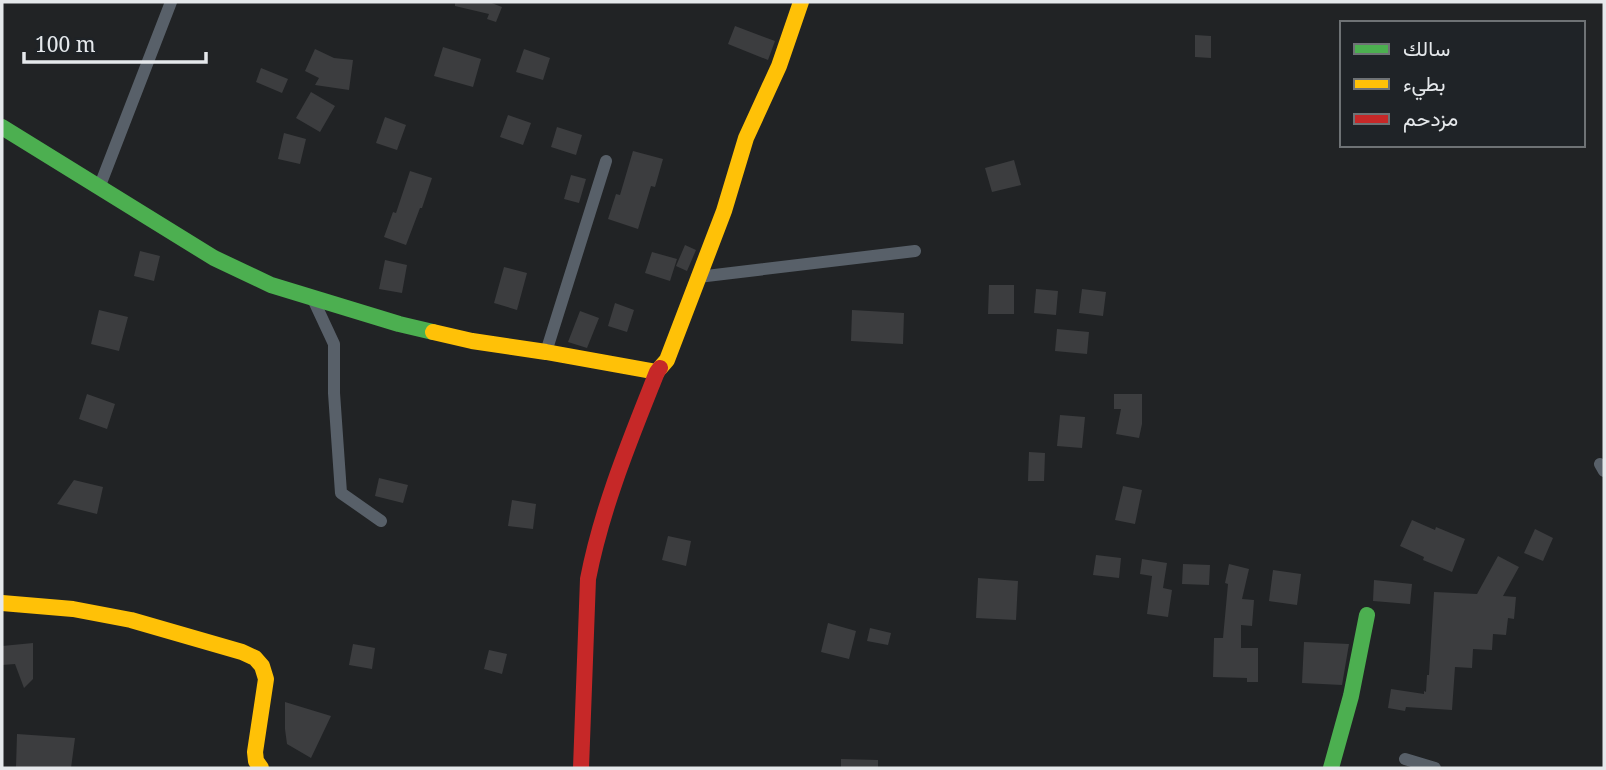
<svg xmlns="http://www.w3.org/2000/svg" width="1606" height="770" font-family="'Noto Serif',Vazirmatn,serif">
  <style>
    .building { fill: #3c3d3f }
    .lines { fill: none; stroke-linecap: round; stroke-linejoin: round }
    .street { stroke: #586069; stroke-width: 12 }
    .fast { stroke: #4caf50; stroke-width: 16 }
    .slow { stroke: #ffc107; stroke-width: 16 }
    .jam { stroke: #c62828; stroke-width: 16 }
  </style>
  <rect width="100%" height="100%" fill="#212325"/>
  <path class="building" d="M455,2H489L502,7L496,22L487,19L489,14L455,6Z
    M735,26L775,41L768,60L728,44Z
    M1195,35L1211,36V58L1195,57Z
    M443,47L481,59L473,87L434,76Z
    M315,49L334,58L353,60L349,90L315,85L319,78L305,71Z
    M524,49L550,58L543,80L516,72Z
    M261,68L288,79L282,93L256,82Z
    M311,92L335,106L320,132L296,118Z
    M508,115L531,123L523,145L500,137Z
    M385,117L406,125L397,150L376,143Z
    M557,127L582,135L576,155L551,147Z
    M284,133L306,139L300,164L278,159Z
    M633,151L663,159L655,187L651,186L638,229L608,219L616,194L620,195Z
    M1014,160L1021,185L992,192L985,168Z
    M410,171L432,178L422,208H420L406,245L384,237L393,212L396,213Z
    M571,175L586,179L579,203L564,199Z
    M685,245L696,250L687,271L676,266Z
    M140,251L160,256L154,281L134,276Z
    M652,252L677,259L670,281L645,273Z
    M385,260L407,265L402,293L379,289Z
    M504,267L527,273L517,310L494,303Z
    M989,285H1014V314H988Z
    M1036,289L1058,291L1056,315L1034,313Z
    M1082,289L1106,292L1103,316L1079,313Z
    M615,303L634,310L627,332L608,326Z
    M99,310L128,317L119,351L91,344Z
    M852,310L904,313L903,344L851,341Z
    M580,311L599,318L587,348L568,342Z
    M1057,329L1089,332L1087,354L1055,351Z
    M87,394L115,404L107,429L79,419Z
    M1114,394H1142V424L1139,438L1116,434L1121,409H1114Z
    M1060,415L1085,417L1082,448L1057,446Z
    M1029,452L1045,453L1044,481H1028Z
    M379,478L408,485L403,503L375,496Z
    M74,480L103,487L97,514L57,504Z
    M1123,486L1142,490L1135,524L1115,520Z
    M512,500L536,504L533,529L508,526Z
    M1412,520L1435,530L1436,527L1465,539L1452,572L1423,560L1424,557L1400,546Z
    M1535,529L1553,538L1543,561L1524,553Z
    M668,536L691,541L686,566L662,560Z
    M1096,555L1121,558L1119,578L1093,575Z
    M1498,556L1519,567L1503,596L1516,597L1514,619L1508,618L1506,635L1493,634L1492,650L1473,649L1472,668L1455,667L1452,710L1406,707L1405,711L1388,708L1391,689L1424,694V691L1426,692L1427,675H1429L1434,592L1477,594Z
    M1142,559L1167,563L1163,588L1172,590L1168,617L1147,614L1152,576L1140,574Z
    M1183,564L1210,565L1209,585L1182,584Z
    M1229,564L1249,569L1242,599L1254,600L1252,626L1241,625V648H1258V682H1247V678L1213,677L1214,638H1223L1228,584L1225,583Z
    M1273,570L1301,574L1297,605L1269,601Z
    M978,578L1018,581L1016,620L976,618Z
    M1374,580L1412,584L1410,604L1373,601Z
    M828,623L856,631L849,659L821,652Z
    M870,628L891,633L888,645L867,641Z
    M1304,642L1349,644L1342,685L1302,683Z
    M33,643V679L24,688L15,664L2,665V646Z
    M353,644L375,648L372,669L349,665Z
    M489,650L507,654L502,674L484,669Z
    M285,702L331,716L311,758L287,744L285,729Z
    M17,734L75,738L71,768H16Z
    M841,759L878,760V768H841Z"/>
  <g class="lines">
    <path class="street" d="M99,188L171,2
      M698,277L915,251
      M313,299L334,344V393L341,493L381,521
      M546,352L606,161
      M1600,464L1604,471
      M1405,759L1435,768"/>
    <path class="fast" d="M2,127L214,258L271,285L399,324L433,332
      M1331,768L1351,696L1367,615"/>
    <path class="slow" d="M433,332L472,341L546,352L657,372
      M660,368L667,360L724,211L746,138L779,66L801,2
      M2,603L73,609L131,620L242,652L255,658L262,666L266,679L255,752L256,761L261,768"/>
    <path class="jam" d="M581,768L588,579C602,507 630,440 657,372L660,368"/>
  </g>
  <rect width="1606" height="770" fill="none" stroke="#e5e8eb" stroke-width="7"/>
  <rect x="1340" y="21" width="245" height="126" fill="#1f2327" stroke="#6e7275" stroke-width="2"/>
  <rect x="1354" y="44" width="35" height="10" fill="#4caf50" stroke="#6e7275" stroke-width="2"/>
  <text x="1403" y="56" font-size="21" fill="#e5e8eb">سالك</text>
  <rect x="1354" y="79" width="35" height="10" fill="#ffc107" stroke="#6e7275" stroke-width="2"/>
  <text x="1403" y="91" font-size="21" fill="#e5e8eb">بطيء</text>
  <rect x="1354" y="114" width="35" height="10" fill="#c62828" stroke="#6e7275" stroke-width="2"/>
  <text x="1403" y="126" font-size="21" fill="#e5e8eb">مزدحم</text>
  <path d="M24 52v10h182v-10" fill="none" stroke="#e5e8eb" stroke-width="3.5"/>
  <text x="35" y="52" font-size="21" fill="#e5e8eb" stroke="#1f2327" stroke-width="5" paint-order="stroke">100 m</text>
</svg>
